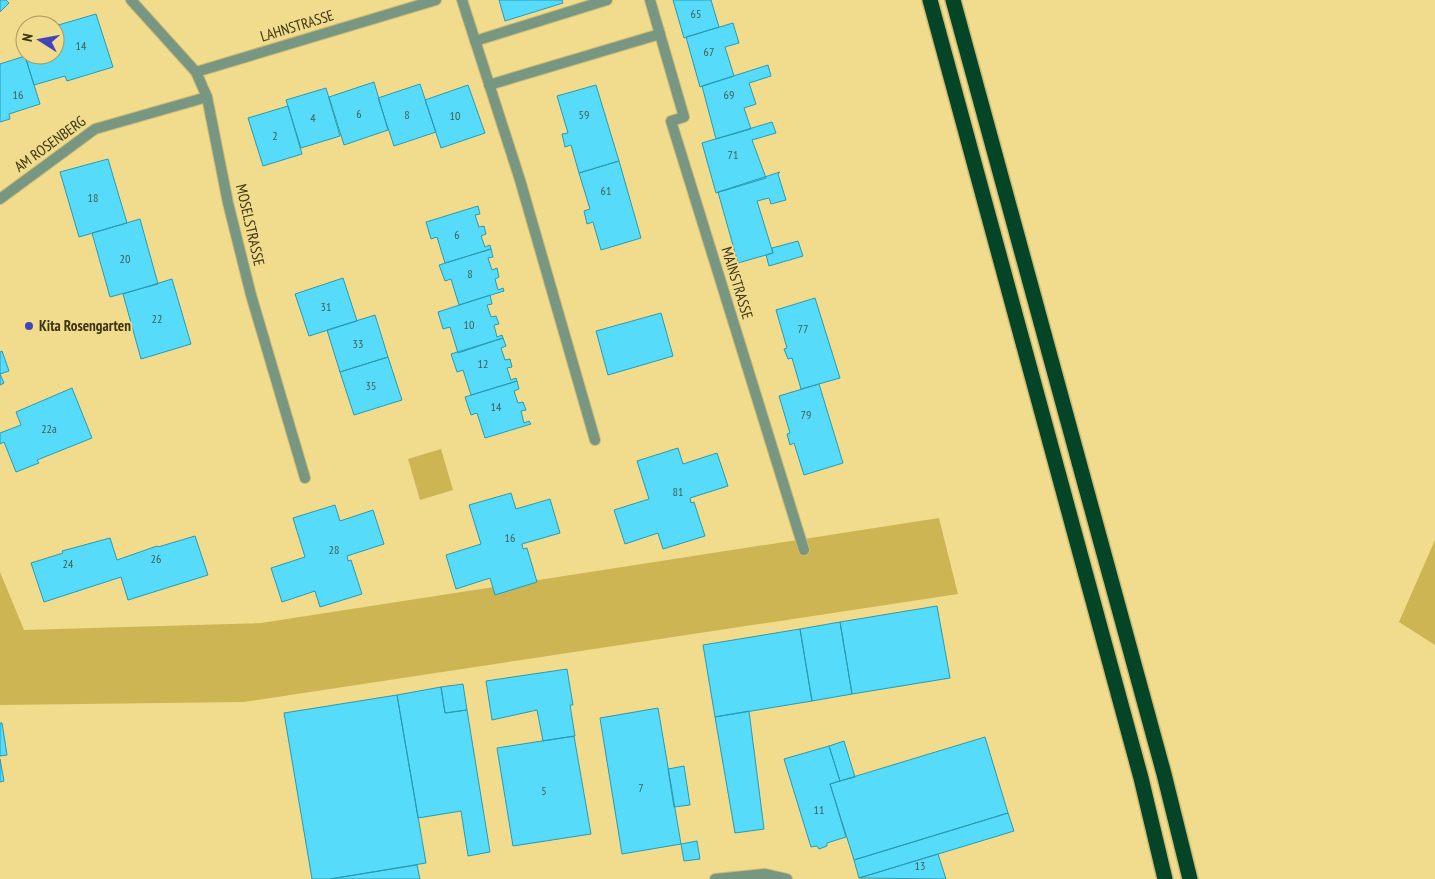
<svg xmlns="http://www.w3.org/2000/svg" width="1435" height="879" font-family="'PT Sans Narrow',sans-serif">
  <style>
    .green { fill: #cdb553 }
    .building { fill: #56dbfa; stroke: #2a9ab2 }
    .lines { fill: none; stroke-linecap: round; stroke-linejoin: round }
    .lane-casing { stroke: #ccba74; stroke-width: 12 }
    .street-casing { stroke: #ccba74; stroke-width: 12 }
    .highway-casing { stroke: #ccba74; stroke-width: 18 }
    .lane { stroke: #789782; stroke-width: 10 }
    .street { stroke: #789782; stroke-width: 10 }
    .highway { stroke: #034526; stroke-width: 15 }
    .poi-dot { fill: #4244b9; stroke: #f0dc8c; stroke-width: 2 }
    .labels { text-anchor: middle; stroke-width: 4; stroke-linejoin: round; paint-order: stroke }
    .number-label { font-size: 12px; fill: #425e4d }
    .street-label { font-size: 15px; fill: #3c3413; stroke: #f0dc8c }
    .poi-label { font-size: 15px; font-weight: bold; fill: #3c3413; stroke: #f0dc8c; text-anchor: start }
  </style>
  <rect width="100%" height="100%" fill="#f0dc8c"/>
  <path class="green" d="M441,449L453,490L420,500L408,459Z
    M939,518L958,594L244,702L0,705V572L24,630L261,623Z
    M1435,540V645L1399,622Z"/>
  <path class="building" d="M0,0H6L9,3L0,12Z
    M499,0H562L563,3L505,21Z
    M673,0H711L719,27L684,38Z
    M96,14L113,67L67,81L65,76L34,85L19,37L25,35V55H55V26Z
    M733,23L739,43L725,47L734,76L700,87L686,37Z
    M25,56L40,104L9,114L10,119L0,122V64Z
    M768,65L771,76L749,83L756,104L744,108L751,129L716,139L702,86Z
    M374,82L388,130L344,145L329,97Z
    M420,84L436,132L394,146L378,98Z
    M468,85L485,133L441,148L425,100Z
    M596,85L619,161L579,173L571,145L565,147L562,134L568,133L557,96Z
    M326,88L340,136L301,148L286,100Z
    M288,106L302,154L263,166L248,118Z
    M772,122L776,133L752,140L766,178L716,193L702,143Z
    M108,159L127,223L79,237L60,172Z
    M619,161L641,238L601,250L593,222L587,224L584,211L590,209L579,173Z
    M780,172L778,174L786,200L771,204L769,198L757,201L773,253L738,263L718,192Z
    M478,206L480,214L475,215L479,227L484,226L486,234L481,236L485,247L490,245L491,249L445,263L437,237L431,239L426,222Z
    M140,219L158,284L110,297L92,233Z
    M798,241L803,256L769,266L766,255L773,253L772,248Z
    M491,249L493,257L488,258L492,270L497,268L499,277L495,279L498,290L503,288L504,291L459,305L451,279L445,281L439,265Z
    M343,278L357,321L309,336L295,294Z
    M172,279L191,344L141,359L123,294Z
    M490,295L492,304L487,305L491,317L496,316L499,324L494,325L497,337L502,335L503,338L458,353L450,327L443,329L438,312Z
    M815,298L840,378L801,389L792,358L788,359L784,349L787,348L776,310Z
    M661,313L673,356L608,375L596,331Z
    M375,315L388,357L340,372L327,330Z
    M503,338L506,346L501,348L505,360L510,359L512,367L507,368L511,380L516,378L517,381L471,395L463,370L457,372L451,354Z
    M2,351L9,371L0,374L4,383L0,385V352Z
    M388,357L402,400L354,415L340,372Z
    M517,381L519,389L514,391L518,403L523,402L526,410L521,411L524,423L529,421L531,424L485,438L477,413L471,415L465,397Z
    M819,384L843,463L804,475L794,443L790,445L787,434L790,433L779,396Z
    M72,388L92,438L37,460L39,463L16,472L4,442L0,444V433L21,425L16,412Z
    M678,448L683,464L717,453L728,486L690,498L691,503L694,502L705,536L663,549L658,533L625,544L614,510L649,499L637,461Z
    M511,493L516,509L550,499L560,533L522,544L523,549L527,548L537,582L495,595L490,578L456,589L446,555L481,544L469,505Z
    M335,505L340,521L373,510L384,544L347,556L348,561L351,560L362,594L320,607L315,591L282,602L271,568L305,557L293,518Z
    M195,536L208,575L128,600L121,577L44,602L31,563L63,553L62,551L110,538L117,560L157,546L158,547Z
    M937,606L950,678L852,694L840,622Z
    M840,622L852,694L812,701L800,629Z
    M800,629L812,701L715,717L703,645Z
    M567,669L573,705H570L575,736L543,741L537,710L492,720L486,681Z
    M463,684L467,710L445,713L441,687Z
    M441,687L445,713L467,710L490,852L468,856L461,811L418,818L397,695Z
    M397,695L426,863L330,879H312L284,713Z
    M658,708L681,844L622,854L600,718Z
    M749,711L764,829L735,833L715,717Z
    M0,723H2L7,755L0,756Z
    M574,736L591,834L513,846L497,748Z
    M985,737L1008,813L854,860L830,784Z
    M844,741L855,777L840,781L829,746Z
    M829,746L840,781L830,784L846,837L827,843V846L819,849L817,846L811,847L784,759Z
    M0,759L4,781L0,782Z
    M684,766L690,805L674,807L668,769Z
    M1008,813L1014,831L859,878L854,860Z
    M697,841L700,859L684,861L681,844Z
    M938,854L946,879L859,878Z
    M417,865L420,879H330Z"/>
  <g class="lines">
    <defs>
      <path id="lane" d="M650,0L684,117L671,121L804,550
        M475,41L607,0
        M0,199L95,129L207,97"/>
      <path id="street" d="M131,0L196,72L207,97L228,203L251,295L305,478
        M462,0L520,180L595,440
        M196,72L436,0
        M489,85L660,34
        M715,879L765,874L787,879"/>
      <path id="highway" d="M930,0L1141,778L1165,879
        M953,0L1164,774L1190,879"/>
    </defs>
    <use href="#lane" class="lane-casing"/>
    <use href="#street" class="street-casing"/>
    <use href="#highway" class="highway-casing"/>
    <use href="#lane" class="lane"/>
    <use href="#street" class="street"/>
    <use href="#highway" class="highway"/>
  </g>
  <circle class="poi-dot" cx="29" cy="326" r="5"/>
  <g class="labels">
    <g class="number-label">
      <text x="696" y="18">65</text>
      <text x="81" y="50">14</text>
      <text x="709" y="56">67</text>
      <text x="18" y="99">16</text>
      <text x="729" y="99">69</text>
      <text x="359" y="118">6</text>
      <text x="407" y="119">8</text>
      <text x="584" y="119">59</text>
      <text x="455" y="120">10</text>
      <text x="313" y="122">4</text>
      <text x="275" y="140">2</text>
      <text x="733" y="159">71</text>
      <text x="606" y="195">61</text>
      <text x="93" y="202">18</text>
      <text x="457" y="239">6</text>
      <text x="125" y="263">20</text>
      <text x="470" y="278">8</text>
      <text x="326" y="311">31</text>
      <text x="157" y="323">22</text>
      <text x="469" y="329">10</text>
      <text x="803" y="333">77</text>
      <text x="358" y="348">33</text>
      <text x="483" y="368">12</text>
      <text x="371" y="390">35</text>
      <text x="496" y="411">14</text>
      <text x="806" y="419">79</text>
      <text x="49" y="433">22a</text>
      <text x="678" y="496">81</text>
      <text x="510" y="542">16</text>
      <text x="334" y="554">28</text>
      <text x="156" y="563">26</text>
      <text x="68" y="568">24</text>
      <text x="641" y="792">7</text>
      <text x="544" y="795">5</text>
      <text x="819" y="814">11</text>
      <text x="920" y="870">13</text>
    </g>
    <g class="street-label">
      <text transform="translate(297 26) rotate(-17)" y="5">LAHNSTRASSE</text>
      <text transform="translate(50 144) rotate(-36)" y="5">AM ROSENBERG</text>
      <text transform="translate(250 225) rotate(77)" y="5">MOSELSTRASSE</text>
      <text transform="translate(737 283) rotate(73)" y="5">MAINSTRASSE</text>
    </g>
    <g class="poi-label">
      <text x="39" y="331">Kita Rosengarten</text>
    </g>
  </g>
  <g transform="translate(40 40) rotate(281)"><circle r="24" fill="#f0dc8c" stroke="#a8995c"/>
  <path d="M0-4L9 19L0 12L-9 19Z" fill="#4244b9"/>
  <text y="-8" font-size="14" font-weight="bold" text-anchor="middle" fill="#3c3413">N</text>
  </g>
</svg>
